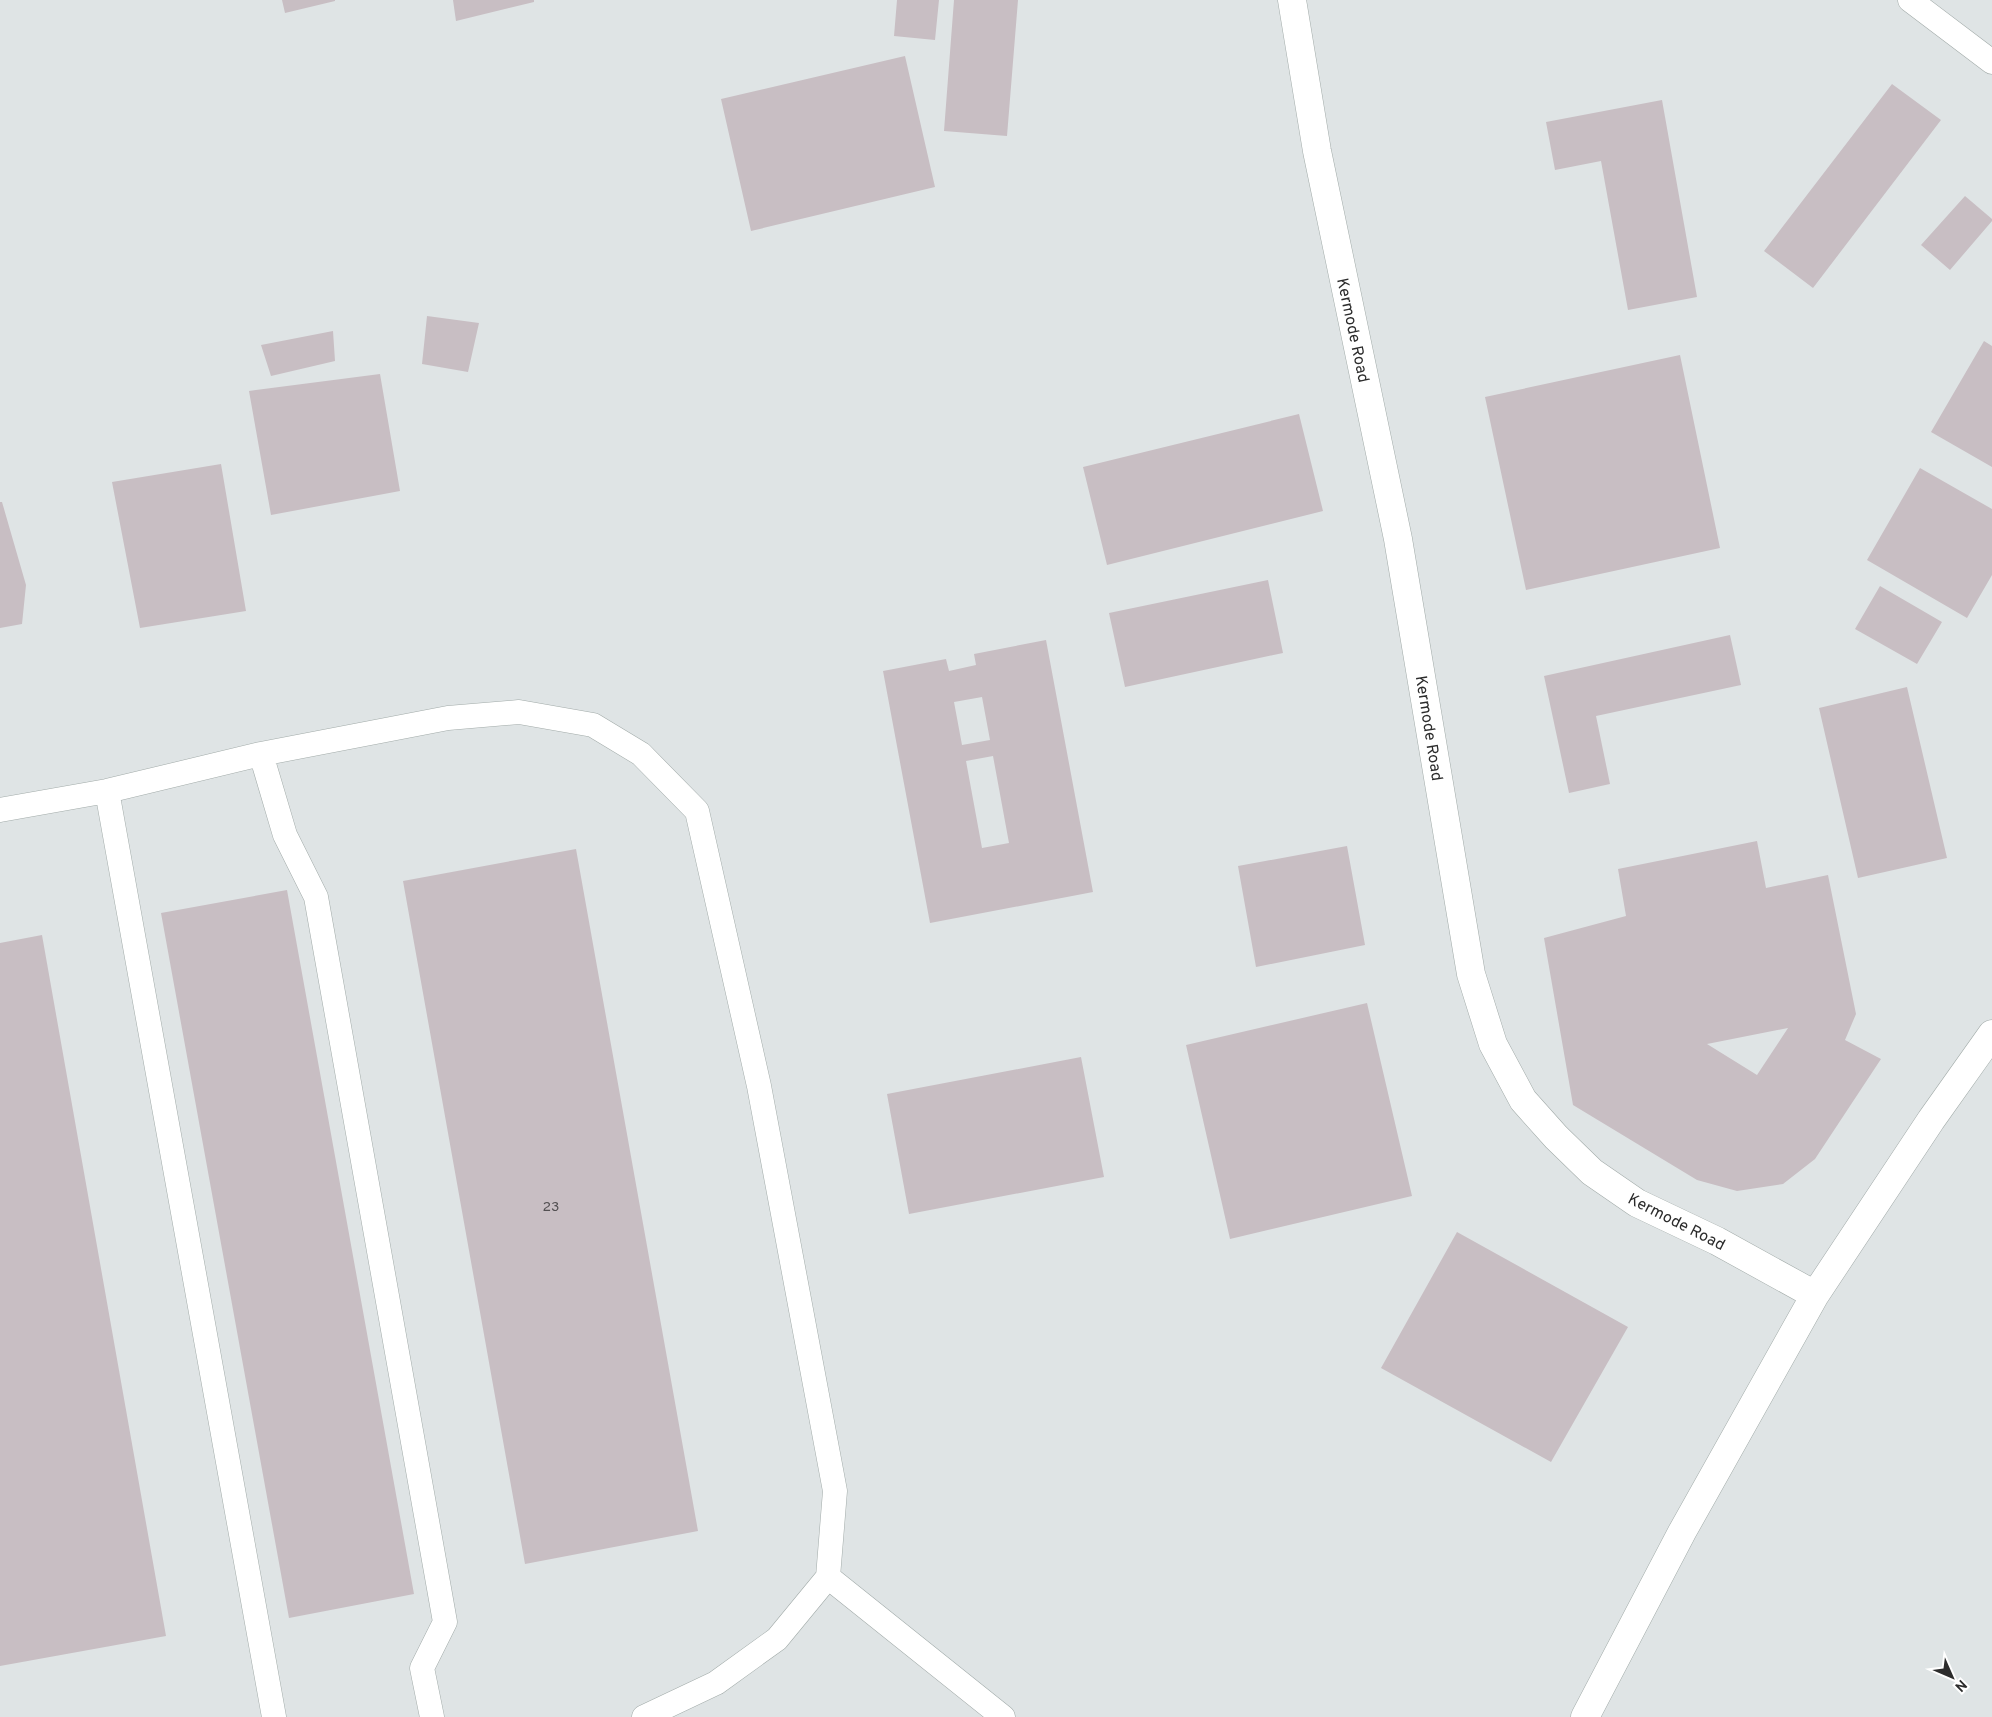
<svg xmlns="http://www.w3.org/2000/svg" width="1992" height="1717" font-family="Overpass,sans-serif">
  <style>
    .industrial { fill: #dfe4e5 }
    .building { fill: #c8bec3; fill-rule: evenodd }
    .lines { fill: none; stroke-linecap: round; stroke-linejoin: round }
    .lane-casing { stroke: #a2aba9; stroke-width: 25 }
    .street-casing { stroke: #a2aba9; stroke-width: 29 }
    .lane { stroke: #fff; stroke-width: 24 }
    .street { stroke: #fff; stroke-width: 28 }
    .labels { text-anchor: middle; stroke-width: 4; stroke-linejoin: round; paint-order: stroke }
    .number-label { font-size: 14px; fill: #535052 }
    .street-label { font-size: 16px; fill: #2c2c2c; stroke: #fff }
  </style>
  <rect width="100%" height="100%" fill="#ebe0e6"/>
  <path class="industrial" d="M0,0H1992V1717H0Z"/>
  <path class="building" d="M282,0H335V1L285,13Z
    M453,0H534V2L456,21Z
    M897,0H939L935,40L894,36Z
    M954,0H1018L1007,136L944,131Z
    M905,56L935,187L751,231L721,99Z
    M1892,84L1941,120L1813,288L1764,251Z
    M1662,100L1697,297L1628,310L1601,161L1555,170L1546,122Z
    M1965,196L1992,219V221L1950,270L1921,245Z
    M427,316L479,323L468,372L422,364Z
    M333,331L335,361L271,376L261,345Z
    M1984,341L1992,346V467L1931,432Z
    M1680,355L1720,548L1526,590L1485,397Z
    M380,374L400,491L271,515L249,391Z
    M1299,414L1323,511L1107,565L1083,467Z
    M221,464L246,611L140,628L112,482Z
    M1920,468L1992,509V575L1967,618L1867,560Z
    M0,502H2L26,585L22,624L0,628Z
    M1268,580L1283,653L1125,687L1109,613Z
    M1880,586L1942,622L1917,664L1855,629Z
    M1730,635L1741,685L1596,716L1610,784L1569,793L1544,676Z
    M1046,640L1093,892L930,923L883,671L946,659L949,671L976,665L974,654ZM982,697L990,740L962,745L954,702ZM993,756L1009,843L982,848L966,761Z
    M1907,687L1947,858L1858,878L1819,708Z
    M1757,841L1766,888L1828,875L1856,1014L1845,1040L1881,1059L1815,1159L1783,1184L1737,1191L1697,1180L1573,1105L1544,938L1626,916L1618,869ZM1788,1028L1757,1075L1707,1044Z
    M1347,846L1365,945L1256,967L1238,866Z
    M576,849L698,1531L525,1564L403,881Z
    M287,890L414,1594L289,1618L161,913Z
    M42,935L166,1636L0,1666V943Z
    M1367,1003L1412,1196L1230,1239L1186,1045Z
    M1081,1057L1104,1177L909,1214L887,1094Z
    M1457,1232L1628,1327L1551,1462L1381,1368Z"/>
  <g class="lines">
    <defs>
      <path id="lane" d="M1910,0L1992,62
        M261,754L285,835L316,897L445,1622L422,1668L432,1717
        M107,791L274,1717
        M0,810L107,791L261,754L448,718L519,712L593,725L641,754L697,811L759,1086L835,1491L828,1577L777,1639L716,1683L644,1717
        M828,1577L1003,1717"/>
      <path id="street" d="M1292,0L1317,151L1398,539L1471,974L1493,1044L1523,1100L1556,1137L1592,1172L1637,1203L1717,1241L1815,1295
        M1585,1717L1682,1532L1815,1295L1931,1120L1992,1034"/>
    </defs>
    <use href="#lane" class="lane-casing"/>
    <use href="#street" class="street-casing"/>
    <use href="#lane" class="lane"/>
    <use href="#street" class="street"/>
  </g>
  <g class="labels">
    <g class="number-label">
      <text x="551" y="1211">23</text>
    </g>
    <g class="street-label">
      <text transform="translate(1354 330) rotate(78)" y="6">Kermode Road</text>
      <text transform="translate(1430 728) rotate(81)" y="6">Kermode Road</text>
      <text transform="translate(1677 1221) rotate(27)" y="6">Kermode Road</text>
    </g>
  </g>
  <g transform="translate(1952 1677) rotate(135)" stroke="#ffffff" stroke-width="4" paint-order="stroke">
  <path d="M0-4L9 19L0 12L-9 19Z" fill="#2c2c2c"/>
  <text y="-8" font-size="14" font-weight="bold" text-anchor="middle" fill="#2c2c2c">N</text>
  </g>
</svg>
